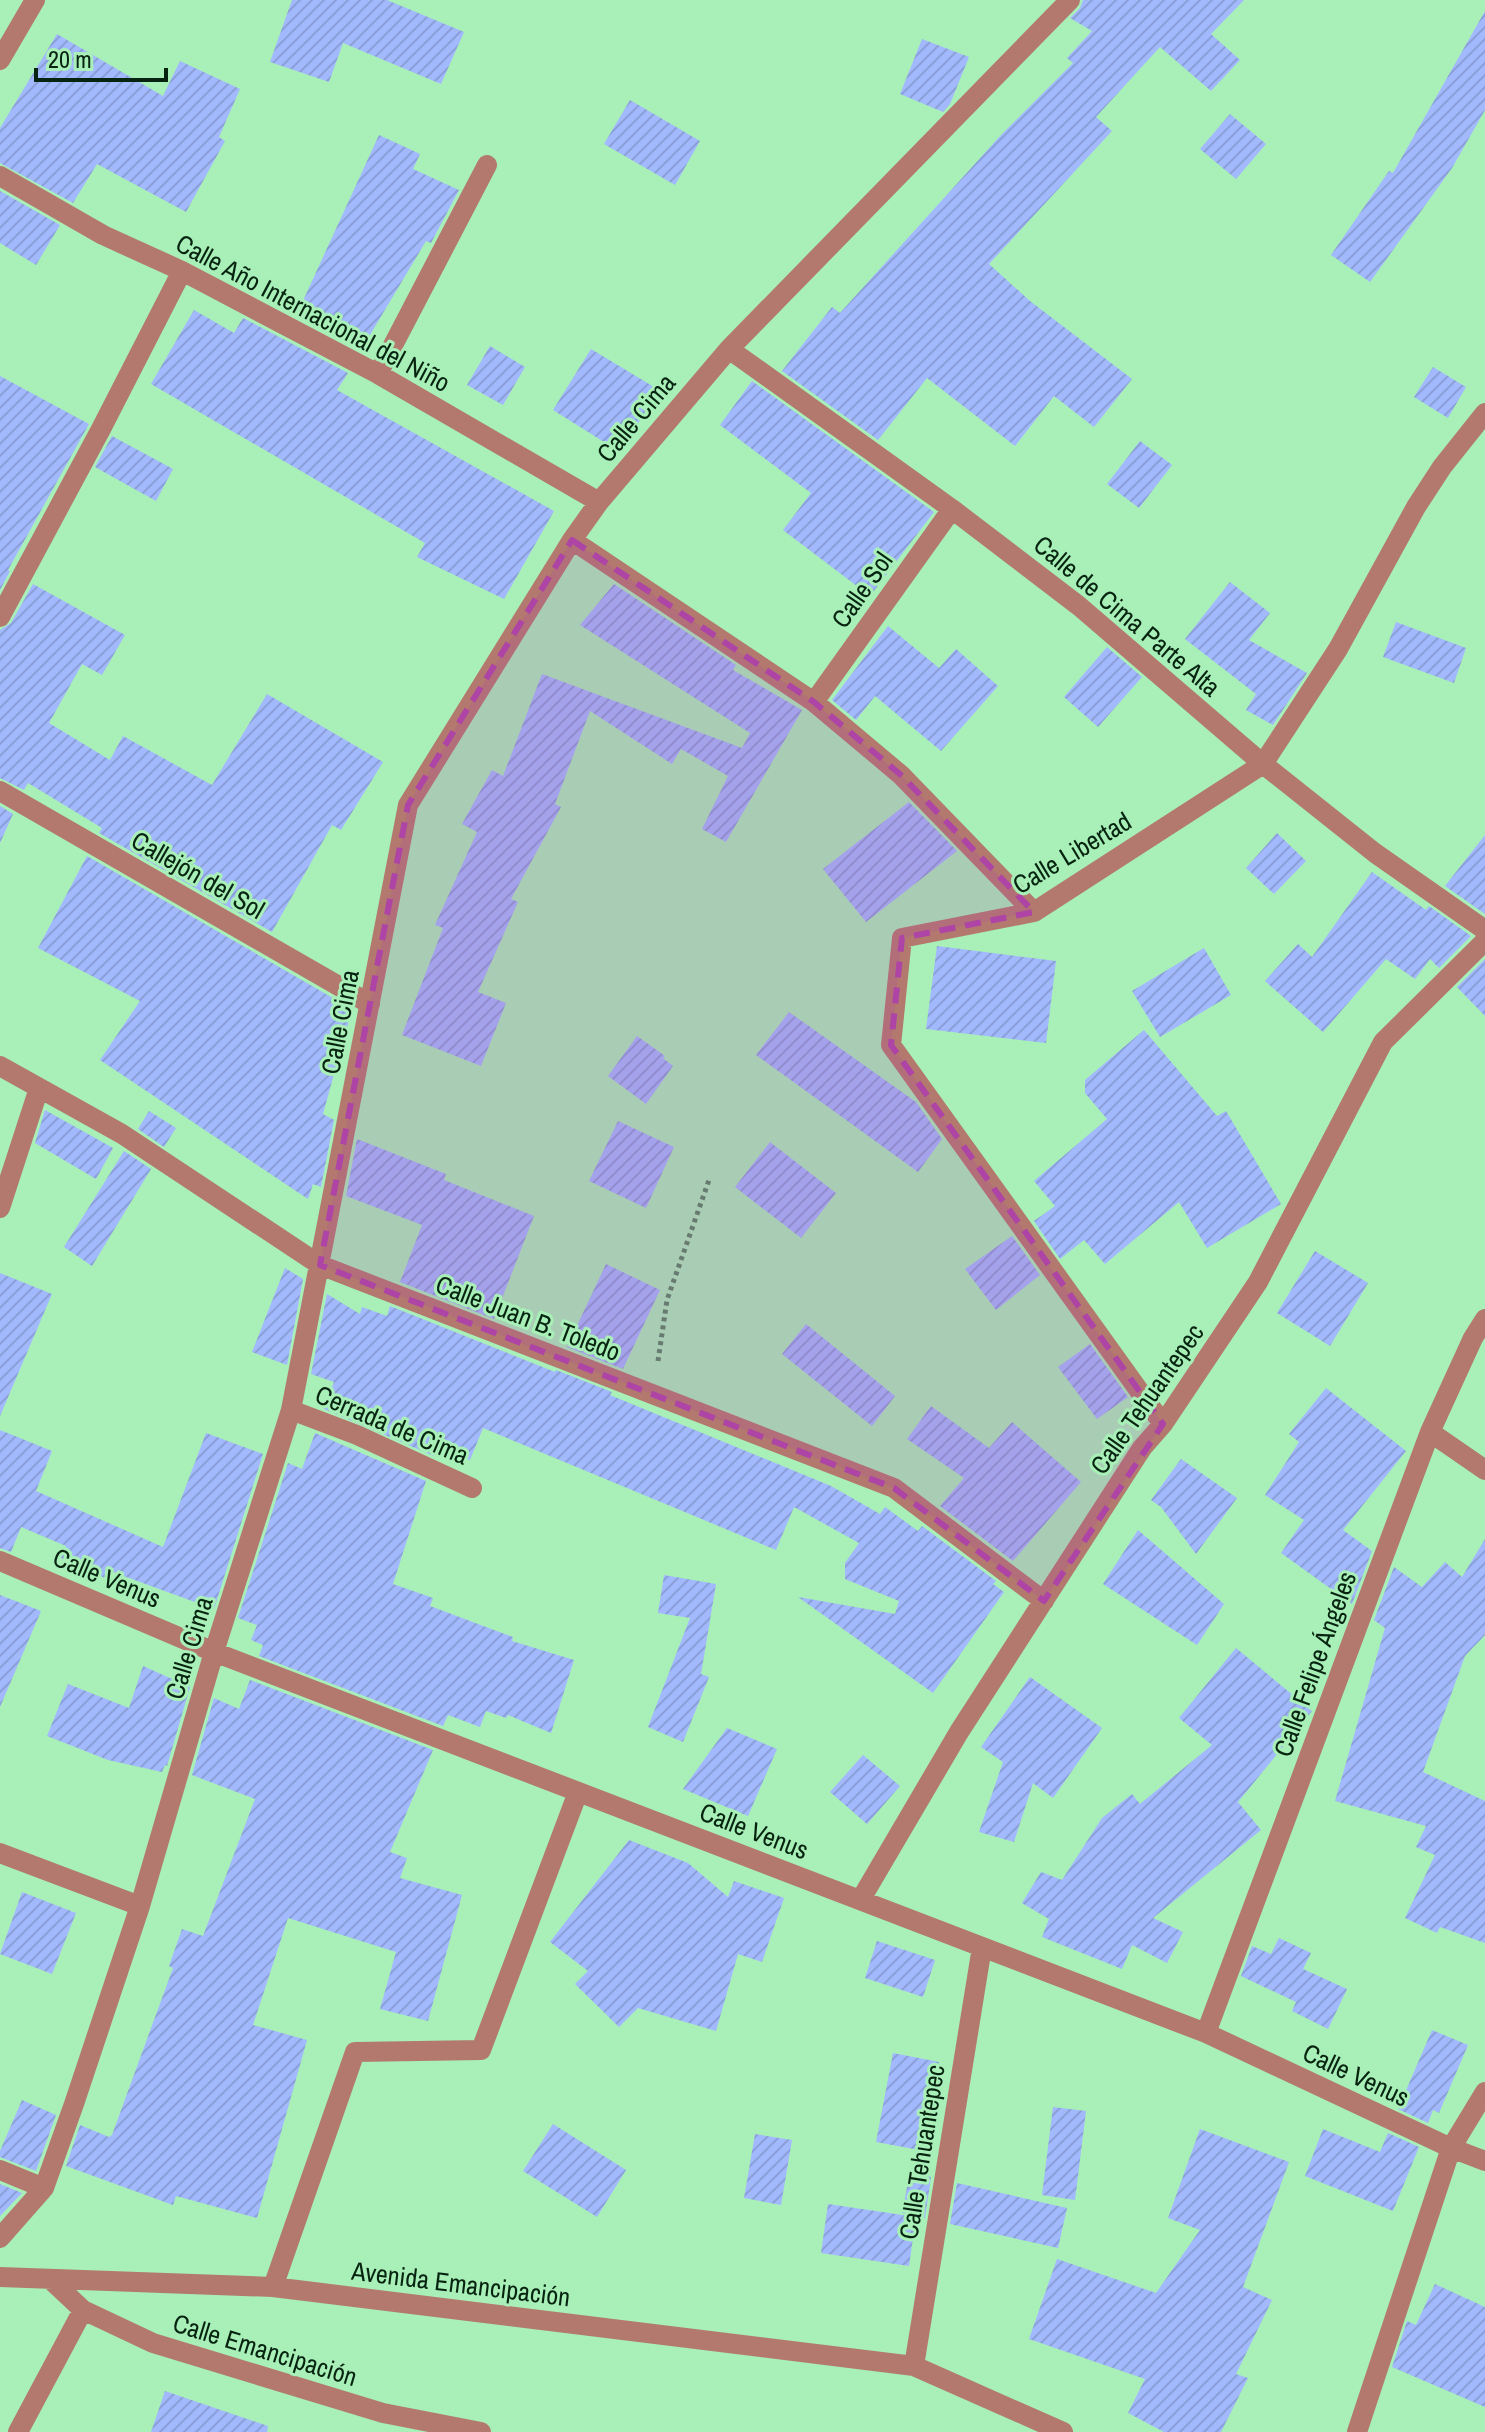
<svg xmlns="http://www.w3.org/2000/svg" width="1485" height="2432" font-family="'Archivo Narrow',sans-serif">
  <style>
    .building { fill: url(#building-hatch) }
    .lines { fill: none; stroke-linecap: round; stroke-linejoin: round }
    .path { stroke: #578964; stroke-width: 5; stroke-dasharray: 4 4; stroke-linecap: butt }
    .minor { stroke: #b3796e; stroke-width: 20 }
    .marked { fill: #ae44a5; fill-opacity: 0.2; stroke: #ae44a5; stroke-width: 6; stroke-dasharray: 16 10; stroke-linejoin: round }
    .labels { text-anchor: middle; stroke-width: 6; stroke-linejoin: round; paint-order: stroke }
    .street-label { font-size: 26px; fill: #072410; stroke: #a8efb8 }
  </style>
  <defs>
    <pattern id="building-hatch" width="6" height="6" patternUnits="userSpaceOnUse" patternTransform="scale(2)"><rect width="6" height="6" fill="#a3b9fe"/><path d="M-1 1l2-2M0 6l6-6M5 7l2-2" fill="none" stroke="#8b9fd9"/></pattern>
  </defs>
  <rect width="100%" height="100%" fill="#a8efb8"/>
  <path class="building" d="M292,0H387L464,32L441,84L343,43L329,82L270,62Z
    M1083,0H1244L1211,34L1240,60L1211,91L1160,47L1096,117L1112,131L989,264L1030,301L1132,379L1094,427L1054,396L1015,446L927,378L878,440L782,371L832,307L840,313L1001,135L1073,63L1067,58L1092,31L1070,18L1080,8Z
    M1485,11V110L1452,168L1370,282L1331,255L1389,171L1393,173Z
    M57,34L163,96L180,61L240,89L219,137L225,141L186,212L97,164L73,203L0,163V128Z
    M922,39L969,57L950,104L943,112L900,94Z
    M630,100L700,141L675,185L604,144Z
    M1230,114L1266,144L1236,179L1200,149Z
    M379,135L420,154L413,169L459,190L431,243L426,241L361,350L296,316Z
    M0,191L60,225L36,265L0,243Z
    M194,310L234,333L243,318L348,373L337,390L554,511L504,599L417,557L425,543L151,384Z
    M490,346L525,367L503,405L467,385Z
    M591,349L659,390L620,452L553,410Z
    M1433,367L1466,387L1448,418L1414,397Z
    M0,376L89,424L8,570L10,571L0,590Z
    M752,381L934,512L870,596L783,530L811,493L720,425Z
    M112,436L173,469L156,501L95,467Z
    M1140,441L1172,465L1139,508L1107,484Z
    M1230,582L1270,613L1249,640L1307,673L1273,725L1246,710L1256,694L1185,639Z
    M33,584L125,635L102,675L82,664L49,723L110,760L123,736L212,785L267,694L383,762L341,830L332,825L272,932L99,833L102,828L28,783L24,790L0,778V630L11,623Z
    M614,584L736,665L733,670L802,710L726,842L702,829L728,776L681,749L672,764L590,711L555,804L561,807L511,899L518,902L478,992L506,1003L481,1066L402,1035L443,928L435,925L477,832L462,824L492,770L503,776L542,674L742,748L750,733L580,625Z
    M1396,622L1466,648L1454,683L1383,657Z
    M888,626L939,668L956,649L998,686L941,751L875,696L856,720L832,700Z
    M1107,647L1142,677L1098,727L1064,697Z
    M909,802L957,851L866,922L823,869Z
    M0,806L13,814L0,843Z
    M1277,833L1306,861L1274,894L1246,868Z
    M1485,835V914L1445,886Z
    M87,856L352,1009L323,1114L334,1120L321,1187L313,1184L308,1199L100,1060L140,1001L38,948Z
    M1372,872L1426,910L1429,906L1471,936L1439,968L1430,959L1415,979L1386,959L1323,1032L1265,981L1298,944L1312,957Z
    M937,946L1056,961L1046,1043L926,1029Z
    M1204,948L1231,995L1160,1037L1132,991Z
    M1485,959V1016L1457,987Z
    M789,1012L916,1102L942,1139L918,1172L756,1055Z
    M1144,1030L1217,1116L1226,1111L1281,1204L1207,1248L1179,1202L1105,1264L1084,1240L1060,1259L1034,1221L1055,1206L1034,1181L1107,1119L1085,1093V1080Z
    M637,1036L665,1056L663,1058L673,1066L646,1104L608,1076Z
    M45,1110L113,1148L96,1179L35,1143Z
    M149,1111L176,1128L164,1147L138,1129Z
    M618,1121L674,1147L646,1208L589,1181Z
    M357,1139L446,1174L444,1180L534,1216L494,1319L400,1282L422,1225L346,1196Z
    M770,1142L836,1193L801,1238L735,1187Z
    M124,1151L151,1169L92,1266L64,1247Z
    M1012,1236L1040,1275L996,1310L965,1269Z
    M1315,1251L1368,1283L1330,1346L1277,1313Z
    M606,1264L660,1290L623,1369L567,1347Z
    M285,1268L303,1279L287,1365L252,1352Z
    M0,1273L52,1294L0,1416Z
    M327,1294L360,1314L362,1307L387,1316L390,1306L555,1372L556,1370L612,1392L610,1395L831,1486L880,1514L885,1507L918,1531L922,1526L996,1581L993,1584L1004,1592L933,1693L798,1597L895,1614L899,1601L845,1579V1563L859,1543L794,1507L776,1550L483,1428L470,1460L437,1447L434,1456L324,1409L334,1382L311,1374Z
    M806,1324L895,1396L872,1426L782,1354Z
    M1090,1344L1128,1397L1097,1419L1058,1367Z
    M1326,1388L1406,1451L1343,1530L1372,1551L1352,1604L1281,1553L1304,1520L1265,1495L1299,1442L1289,1434Z
    M931,1406L989,1448L1012,1422L1081,1482L1013,1561L940,1506L964,1478L907,1439Z
    M0,1430L52,1451L36,1491L163,1547L206,1433L263,1454L214,1609L110,1571L107,1579L61,1558L66,1546L21,1527L11,1552L0,1548Z
    M315,1433L426,1481L393,1584L433,1598L430,1606L513,1637L512,1641L574,1660L551,1733L508,1715L506,1718L486,1711L480,1727L448,1715L443,1726L259,1656L263,1645L251,1640L257,1625L238,1618L288,1463L302,1469Z
    M1181,1459L1237,1498L1196,1554L1161,1507L1151,1500Z
    M1138,1530L1224,1604L1197,1645L1103,1584Z
    M1485,1539V1635L1465,1656L1423,1772L1485,1801V1943L1440,1927L1437,1933L1405,1918L1435,1855L1416,1847L1426,1826L1335,1801L1385,1628L1374,1620L1394,1567L1422,1587L1445,1562L1462,1577Z
    M664,1575L716,1584L701,1674L709,1677L683,1742L648,1727L690,1618L658,1613Z
    M0,1595L41,1611L0,1707Z
    M1236,1648L1312,1711L1238,1802L1261,1830L1153,1918L1183,1932L1167,1963L1132,1945L1122,1969L1042,1937L1049,1919L1022,1903L1041,1872L1062,1880L1102,1818L1132,1794L1140,1804L1212,1745L1179,1718Z
    M143,1666L190,1687L167,1766L165,1765L162,1772L108,1760L47,1736L68,1684L129,1708Z
    M1030,1677L1102,1728L1053,1798L1033,1783L1014,1842L979,1832L1003,1762L981,1747Z
    M250,1680L433,1750L390,1852L407,1858L400,1878L462,1895L428,2021L380,2009L396,1952L288,1918L253,2025L307,2040L257,2218L176,2196L173,2205L66,2166L80,2125L109,2137L112,2135L173,1968L169,1966L182,1929L203,1936L255,1799L192,1775L214,1698L239,1709Z
    M727,1728L777,1749L748,1816L683,1789Z
    M863,1755L900,1786L867,1824L830,1792Z
    M629,1840L688,1863L728,1897L734,1881L784,1898L762,1962L738,1954L716,2031L638,2008L619,2027L575,1984L588,1971L550,1942Z
    M22,1892L76,1913L52,1974L0,1954Z
    M1279,1938L1311,1953L1303,1969L1347,1989L1328,2029L1292,2011L1296,2002L1241,1976L1252,1946L1271,1954Z
    M877,1941L935,1960L923,1997L865,1978Z
    M1432,2030L1468,2045L1439,2113L1433,2110L1428,2123L1398,2109Z
    M893,2053L939,2062V2077L925,2151L876,2142Z
    M22,2100L56,2115L36,2171L0,2157V2151Z
    M1053,2107L1086,2111L1075,2200L1042,2195Z
    M553,2124L626,2170L597,2217L523,2171Z
    M1200,2129L1289,2162L1243,2287L1272,2300L1236,2374L1248,2378L1221,2432H1164L1128,2413L1145,2379L1029,2339L1057,2259L1156,2293L1200,2230L1168,2218Z
    M1323,2129L1380,2152L1388,2133L1419,2147L1393,2211L1305,2176Z
    M755,2134L792,2140L781,2205L744,2198Z
    M910,2172L931,2177L925,2218L902,2213Z
    M957,2183L1067,2208L1058,2248L950,2224Z
    M0,2184L22,2193L0,2216Z
    M828,2204L916,2217L909,2266L821,2253Z
    M1435,2284L1485,2307V2407L1392,2367L1407,2321L1416,2325Z
    M165,2391L268,2426L267,2432H151Z"/>
  <g class="lines">
    <path class="path" d="M658,1361L667,1300L709,1180"/>
    <path class="minor" d="M0,60L35,0
      M0,176L103,235L182,271L378,374L599,502
      M729,349L952,509L1079,606L1263,764L1375,853L1485,930
      M378,374L487,165
      M572,540L814,702L901,775L1034,912
      M0,617L101,429L182,271
      M814,702L952,509
      M0,791L370,1004
      M0,1066L122,1134L320,1265L894,1488L1044,1601
      M0,1208L39,1088
      M291,1410L357,1435L472,1488
      M1163,1424L891,1045L902,938L1034,912L1263,764L1338,649L1416,507L1442,467L1485,413
      M1430,1432L1485,1470
      M0,1561L214,1652L1206,2033L1451,2148L1485,2161
      M0,1853L140,1906
      M861,1899L959,1732L1142,1448L1163,1424L1258,1282L1383,1042L1485,941
      M1206,2033L1430,1432L1473,1338L1485,1319
      M0,2170L44,2188
      M0,2238L44,2188L74,2104L140,1906L214,1652L291,1410L408,805L572,540L599,502L729,349L1070,0
      M0,2277L273,2287L914,2366L1063,2432
      M50,2279L83,2310L153,2343L383,2413L481,2432
      M273,2287L355,2052L481,2050L578,1792
      M914,2366L982,1947
      M18,2432L83,2310
      M1357,2432L1451,2148L1485,2092"/>
  </g>
  <path class="marked" d="M572,540L814,702L901,775L1034,912L902,938L891,1045L1163,1424L1044,1601L894,1488L320,1265L408,805Z"/>
  <g class="labels">
    <g class="street-label">
      <text transform="translate(313 313) rotate(28)" y="9">Calle Año Internacional del Niño</text>
      <text transform="translate(636 418) rotate(-50)" y="9">Calle Cima</text>
      <text transform="translate(862 590) rotate(-55)" y="9">Calle Sol</text>
      <text transform="translate(1127 616) rotate(40)" y="9">Calle de Cima Parte Alta</text>
      <text transform="translate(1072 853) rotate(-31)" y="9">Calle Libertad</text>
      <text transform="translate(198 875) rotate(30)" y="9">Callejón del Sol</text>
      <text transform="translate(340 1022) rotate(-79)" y="9">Calle Cima</text>
      <text transform="translate(528 1318) rotate(21)" y="9">Calle Juan B. Toledo</text>
      <text transform="translate(1147 1399) rotate(-55)" y="9">Calle Tehuantepec</text>
      <text transform="translate(392 1425) rotate(23)" y="9">Cerrada de Cima</text>
      <text transform="translate(107 1578) rotate(23)" y="9">Calle Venus</text>
      <text transform="translate(189 1648) rotate(-73)" y="9">Calle Cima</text>
      <text transform="translate(1315 1664) rotate(-70)" y="9">Calle Felipe Ángeles</text>
      <text transform="translate(754 1831) rotate(21)" y="9">Calle Venus</text>
      <text transform="translate(1356 2075) rotate(25)" y="9">Calle Venus</text>
      <text transform="translate(922 2152) rotate(-81)" y="9">Calle Tehuantepec</text>
      <text transform="translate(461 2284) rotate(7)" y="9">Avenida Emancipación</text>
      <text transform="translate(265 2350) rotate(17)" y="9">Calle Emancipación</text>
    </g>
  </g>
  <path d="M36 68v12h130v-12" fill="none" stroke="#072410" stroke-width="4"/>
  <text x="48" y="68" font-size="24" fill="#072410" stroke="#a8efb8" stroke-width="6" paint-order="stroke">20 m</text>
</svg>
